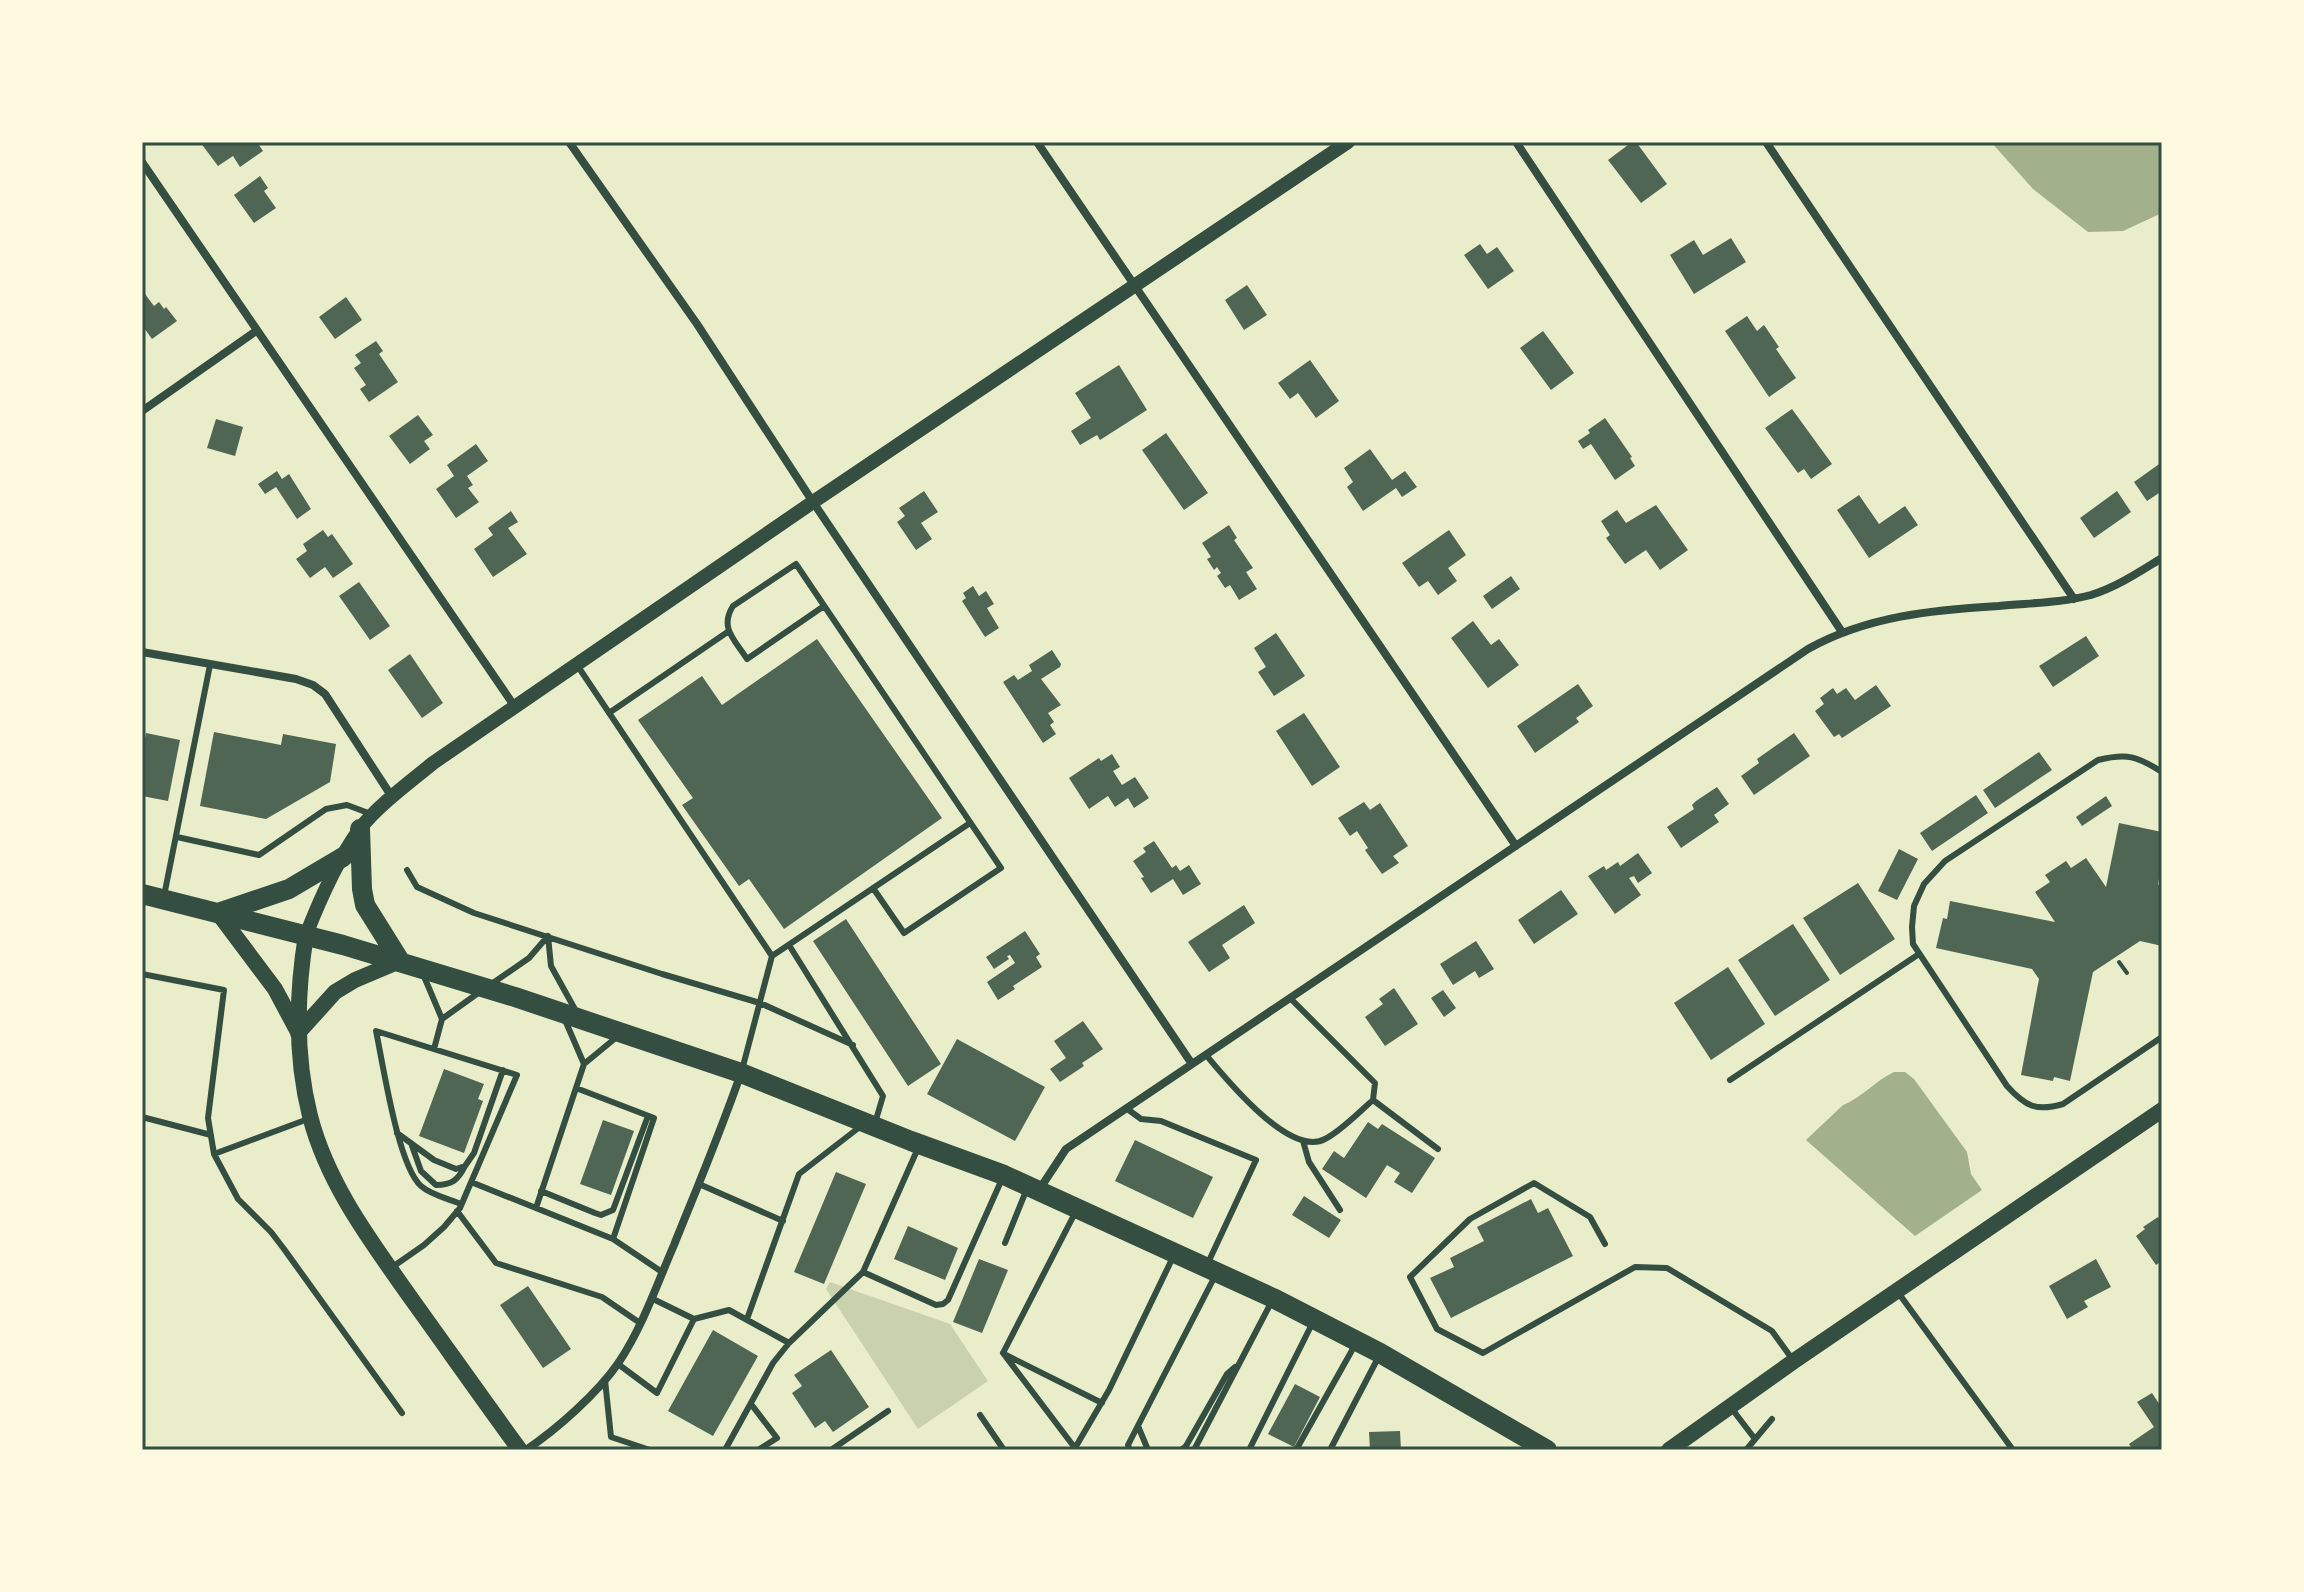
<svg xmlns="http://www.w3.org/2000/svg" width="2304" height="1592" font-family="'Open Sans',sans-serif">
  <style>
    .green { fill: #cad2ad }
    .water { fill: #a3b18a }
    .building { fill: #4f6655 }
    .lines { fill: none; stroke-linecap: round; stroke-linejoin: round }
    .path { stroke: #344e41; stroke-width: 4 }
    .service { stroke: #344e41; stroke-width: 6 }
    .minor { stroke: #344e41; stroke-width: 8 }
    .tertiary { stroke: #344e41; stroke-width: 14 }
    .secondary { stroke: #344e41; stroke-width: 16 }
    .primary { stroke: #344e41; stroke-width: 20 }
    .neatline { fill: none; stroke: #344e41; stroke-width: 3 }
  </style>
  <rect width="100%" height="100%" fill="#e9edc9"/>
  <path class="green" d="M830,1282L950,1324L988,1381L918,1429L826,1289Z"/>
  <path class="water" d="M1991,142H2162V213L2123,231L2088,232L2033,189Z
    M1894,1072H1905L1914,1079L1967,1152L1971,1174L1982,1190L1915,1236L1806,1140L1843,1105C1860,1099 1875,1081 1894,1072Z"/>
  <path class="building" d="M200,142H257L263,151L240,167L233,156L218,166Z
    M1632,142H1636L1667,184L1641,203L1608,160Z
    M260,176L268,188L264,191L276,208L254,223L234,195Z
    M1731,238L1746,262L1694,294L1670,255L1694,240L1703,255Z
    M1480,244L1487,254L1497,247L1514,271L1488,289L1464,255Z
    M1247,285L1267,315L1244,330L1225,300Z
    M142,290L154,306L159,302L164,309L166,307L177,321L152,339L142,325Z
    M346,297L362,320L335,339L319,317Z
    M1747,316L1757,331L1764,325L1779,347L1776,349L1796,378L1769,397L1725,331Z
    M1543,331L1574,373L1551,390L1520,348Z
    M376,341L383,351L379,354L398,382L369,402L360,389L366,385L354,368L361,363L355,355Z
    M1310,360L1339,401L1316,418L1298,393L1290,399L1278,383Z
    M1119,365L1147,410L1100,440L1097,435L1080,445L1071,431L1091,418L1075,393Z
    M1792,409L1832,464L1811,479L1804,469L1798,473L1765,428Z
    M418,415L433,435L424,441L430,449L410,464L389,436Z
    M1605,418L1632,457L1630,458L1635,466L1615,480L1591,444L1583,449L1578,441L1590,433L1588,430Z
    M216,419L243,427L235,456L207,448Z
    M1166,433L1208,493L1184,510L1142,450Z
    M476,444L488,461L467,476L473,485L468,488L479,502L456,518L436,489L454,476L447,465Z
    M1370,449L1392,480L1405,471L1417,487L1402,497L1396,488L1363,511L1347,487L1353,482L1344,468Z
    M2162,462V491L2147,501L2134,482Z
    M277,471L282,479L289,474L311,509L297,519L276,487L265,494L258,484Z
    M924,491L938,512L921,523L932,539L916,550L897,522L905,516L899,508Z
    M2117,491L2131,512L2094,538L2080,518Z
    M1859,495L1879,524L1905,506L1918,525L1869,558L1837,510Z
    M1656,505L1688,550L1660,570L1646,550L1625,564L1606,538L1610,535L1601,521L1617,510L1626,523Z
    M511,511L518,522L508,528L527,554L493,577L474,549L493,535L488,528Z
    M1229,525L1237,538L1234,540L1253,568L1246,572L1257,589L1239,600L1230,585L1225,588L1217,576L1221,573L1217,567L1214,570L1207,559L1211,557L1202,543Z
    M323,530L328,537L332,534L353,564L333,578L325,567L310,578L296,559L307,551L303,544Z
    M1449,530L1466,555L1448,568L1457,581L1438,595L1428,581L1419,587L1402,563Z
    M1511,576L1520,589L1492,609L1483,596Z
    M359,582L390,626L370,640L339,596Z
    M973,586L979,596L986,591L994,604L987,608L999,628L985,637L962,601L966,598L963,593Z
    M1473,621L1491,645L1499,639L1519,665L1488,688L1451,638Z
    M1276,633L1305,676L1274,696L1258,672L1266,667L1254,648Z
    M2086,636L2099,656L2053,687L2039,666Z
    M817,639L942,818L784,929L749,879L739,886L682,805L693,798L638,720L702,676L722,705Z
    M1052,650L1061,664L1060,667L1041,679L1061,705L1048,713L1054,722L1050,725L1056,734L1043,743L1003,682L1014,675L1018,680L1032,671L1029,665Z
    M410,654L443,703L422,718L388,670Z
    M1578,684L1593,706L1576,718L1579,722L1535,753L1517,726Z
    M1876,685L1891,706L1842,738L1839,734L1834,737L1815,711L1824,704L1820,698L1833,688L1837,694L1846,688L1855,700Z
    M1304,713L1340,767L1312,786L1276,731Z
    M214,732L281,745L283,734L336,744L330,782L266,819L200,806Z
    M146,733L180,740L168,801L142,796V756Z
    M1794,733L1810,756L1754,795L1741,776L1759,763L1757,759Z
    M2039,752L2052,770L1995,808L1983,790Z
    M1112,754L1120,767L1113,771L1122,785L1135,777L1149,798L1134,808L1128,798L1115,807L1108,796L1089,809L1069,778L1099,758L1101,761Z
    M1717,787L1729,804L1714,815L1719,822L1681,848L1667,827L1694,809L1692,805L1696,801Z
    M1976,795L1988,813L1932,851L1920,833Z
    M2106,796L2112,806L2082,826L2076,817Z
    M1364,802L1370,810L1380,803L1408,846L1393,856L1399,863L1382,874L1365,850L1368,848L1357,831L1350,836L1338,818Z
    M2119,823L2162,832V862L2158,884L2162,891V946L2140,941L2093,972L2070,1081L2054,1077L2053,1081L2021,1075L2039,979L2032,969L1936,948L1943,918L1947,919L1950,901L2055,922L2035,892L2050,882L2045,875L2066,861L2071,868L2086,858L2106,887Z
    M1154,841L1172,868L1176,865L1180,871L1189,865L1201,884L1183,895L1173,879L1151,893L1141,878L1144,877L1133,861L1146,852L1143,848Z
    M1899,849L1918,859L1897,900L1878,891Z
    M1638,853L1652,873L1638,883L1634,876L1629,878L1641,895L1615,914L1588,876L1604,866L1606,870L1618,862L1620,866Z
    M1858,883L1895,939L1840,975L1803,918Z
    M1561,890L1578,914L1534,944L1518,920Z
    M1244,905L1255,923L1222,945L1230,958L1209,972L1188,942Z
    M846,919L941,1064L908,1086L813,941Z
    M1793,924L1830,980L1775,1016L1738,960Z
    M1025,931L1040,954L1036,957L1042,967L1013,986L1015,989L998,1000L987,982L1015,963L1010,955L1007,956L1009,959L994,969L986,957Z
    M1476,941L1494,969L1479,978L1475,971L1453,985L1440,964Z
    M1728,967L1765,1024L1711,1060L1674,1003Z
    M1394,988L1418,1024L1385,1046L1365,1017L1383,1004L1379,999Z
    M1443,990L1456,1008L1444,1017L1431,998Z
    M1083,1021L1103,1049L1082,1063L1084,1066L1060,1082L1050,1069L1066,1058L1054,1041Z
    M957,1039L1045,1087L1015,1141L927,1094Z
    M444,1069L484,1084L478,1099L483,1101L464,1153L419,1136Z
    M603,1120L634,1131L611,1195L580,1184Z
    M1368,1122L1378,1129L1382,1124L1435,1158L1412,1193L1394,1182L1400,1173L1387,1165L1366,1198L1322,1169L1334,1151L1344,1158Z
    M1135,1140L1213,1177L1193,1218L1115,1181Z
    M836,1172L866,1184L824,1284L794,1272Z
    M1304,1196L1341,1220L1329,1238L1292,1215Z
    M1531,1199L1538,1213L1548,1208L1573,1256L1451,1318L1430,1278L1454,1267L1450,1258L1484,1241L1477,1227Z
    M2158,1217L2162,1222V1261L2156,1265L2136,1236L2145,1229L2143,1227Z
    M908,1226L958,1248L945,1280L894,1259Z
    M979,1259L1008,1270L982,1333L953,1322Z
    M2096,1259L2111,1287L2084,1301L2088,1307L2067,1319L2049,1286Z
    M528,1286L571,1349L543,1368L500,1305Z
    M713,1330L758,1356L713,1436L668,1411Z
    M831,1350L869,1407L833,1432L825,1421L815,1428L792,1393L802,1386L794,1375Z
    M1295,1384L1320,1397L1294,1447L1268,1434Z
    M2152,1393L2162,1408V1450H2133L2129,1444L2154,1427L2137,1402Z
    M1400,1431L1401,1450H1370L1369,1432Z"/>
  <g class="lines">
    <path class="path" d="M2119,962L2127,973"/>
    <path class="service" d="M824,606L747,659C735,640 719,628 733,606L796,564C864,665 933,767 1001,868L904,933L873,888
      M577,665L772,956
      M609,713L729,631
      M2162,772C2137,756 2127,753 2098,760L1945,861L1924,884L1914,906L1912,927L1913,944L2007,1086C2025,1106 2036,1112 2063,1104L2162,1037
      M177,837L259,855L326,809L347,805L371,814
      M407,870L417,887L474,913L662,974L760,1003L853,1045
      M164,896L210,665
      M548,936L551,966L577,1013
      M789,945L883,1096L875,1123
      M142,974L224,990L208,1118L214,1154L238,1199L271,1232L284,1249L402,1413
      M423,974L442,1019
      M490,985L529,958L548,936
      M1290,998L1375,1083L1373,1100
      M565,1020L584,1064
      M434,1049L442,1019L481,991
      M1206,1055C1226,1079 1290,1158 1325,1139C1341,1131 1359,1112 1373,1100L1438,1149
      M742,1070L772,956L970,823
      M1730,1080L1919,954
      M576,1088L654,1118L613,1239
      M1126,1108L1141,1119L1161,1121L1256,1160L1207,1265
      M142,1117L211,1135
      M397,1133L434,1160L456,1169L465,1166L474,1153L503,1070
      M1303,1141L1309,1162L1340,1210
      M411,1143L421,1171L436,1185C452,1185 458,1180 465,1166
      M919,1146L863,1272L936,1305L943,1304L948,1300L1002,1179
      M214,1154L308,1119
      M471,1182L613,1239L662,1272
      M699,1184L783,1221
      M541,1191L595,1213L601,1215L613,1210L648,1116
      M536,1208L584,1064L618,1036
      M457,1211L496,1263L602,1297L640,1323
      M1005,1243L1026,1191
      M1605,1244L1590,1217L1534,1183L1470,1219L1410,1277L1437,1329L1483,1353L1635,1267L1667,1268L1772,1331L1793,1360
      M391,1268L424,1245L444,1227L460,1208L517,1075L376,1031C383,1064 398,1166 421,1186C431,1195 449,1199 461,1204
      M1897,1291L2013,1450
      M651,1298L694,1319L729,1310L789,1343
      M747,1319L799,1174L861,1126
      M1003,1353L1075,1448L1109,1390L1174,1255
      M1003,1353L1076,1211
      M1006,1355L1102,1403
      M618,1364L657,1393L694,1319
      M605,1380L611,1437L650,1450
      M751,1404L777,1438L758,1450
      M1732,1409L1755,1439
      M980,1415L1004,1450
      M1138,1426L1148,1450
      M725,1450L773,1363L789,1343L863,1272
      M831,1450L888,1411
      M1130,1450L1128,1445L1215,1276
      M1181,1450L1186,1446L1227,1374L1235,1367
      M1194,1450L1272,1301
      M1249,1450L1312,1324
      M1296,1450L1355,1345
      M1330,1450L1378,1358
      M1746,1450L1772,1419"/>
    <path class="minor" d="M569,142L697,324L813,502L1192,1064
      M1037,142L1516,846
      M1516,142L1842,632
      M1766,142L2074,599
      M142,162L515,707
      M142,411L256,331
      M142,652L296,679L313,685L325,694L392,797
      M1039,1190L1066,1149L1808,649C1867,616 1932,610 1999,606C2029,603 2061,603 2091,595C2117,587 2139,572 2162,558
      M526,1450C557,1429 598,1393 619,1362C643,1326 657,1284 674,1245C697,1188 721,1131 741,1073"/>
    <path class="tertiary" d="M306,935C320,899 336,862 359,830C377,806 410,782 433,763L813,502L1348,142"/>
    <path class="secondary" d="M218,913L275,989L298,1032
      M306,935C296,996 295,1056 310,1116C328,1186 373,1244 413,1301C449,1351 484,1401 520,1450
      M298,1033L335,992L355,980L400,961
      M1669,1450L1794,1361L2162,1110"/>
    <path class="primary" d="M360,829L362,889L365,905L400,961
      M142,894L343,945L515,997L741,1073L911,1141L1004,1175L1273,1298L1380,1353L1547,1450
      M218,913L289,889L343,857"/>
  </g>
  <rect width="2304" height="1592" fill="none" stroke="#fefae0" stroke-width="288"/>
  <rect x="144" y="144" width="2016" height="1304" class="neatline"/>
</svg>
